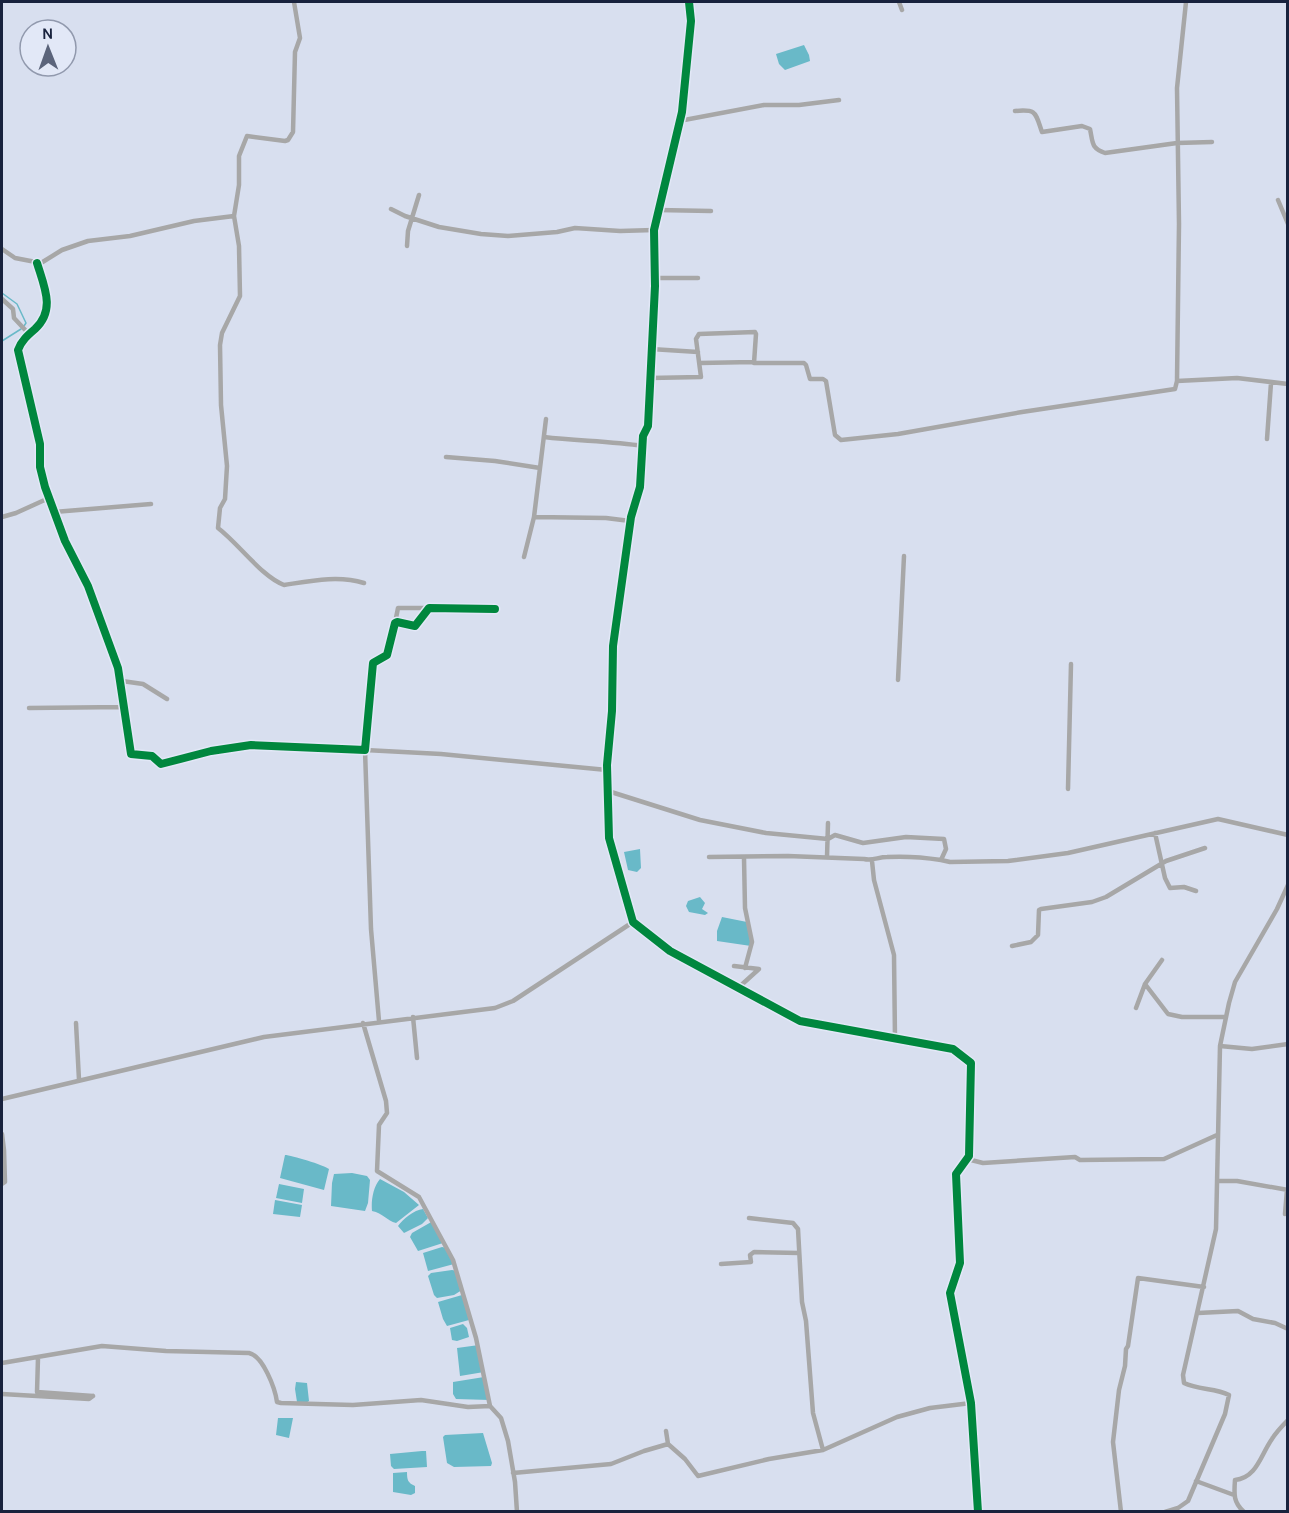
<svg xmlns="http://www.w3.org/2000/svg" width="1289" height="1513" font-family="Karla,sans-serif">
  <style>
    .water { fill: #69b9c8 }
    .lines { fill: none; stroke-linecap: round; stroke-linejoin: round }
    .stream { stroke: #69b9c8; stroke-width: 1.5 }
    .minor { stroke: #a7a7a7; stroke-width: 4.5 }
    .tertiary { stroke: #a7a7a7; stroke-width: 5 }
    .cycleway-casing { stroke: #e2e8f7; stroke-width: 11 }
    .cycleway { stroke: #00873e; stroke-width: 8 }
  </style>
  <rect width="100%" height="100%" fill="#d8dfef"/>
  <path class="water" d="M804,45L809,55L810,61L785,70L779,64L776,54Z
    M640,849L641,868L637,872L628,870L624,852Z
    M700,897L705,903L702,909L708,913L705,915L689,912L686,906L688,901Z
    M722,917L747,922L751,946L717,941V931Z
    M285,1155C291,1155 324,1165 329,1169L324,1190L280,1178Z
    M352,1173L367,1176L370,1180L368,1203L365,1211L331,1206L332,1183L334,1174Z
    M380,1179L404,1192L419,1205L396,1223C387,1221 383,1213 372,1211C371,1201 373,1187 380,1179Z
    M279,1184L304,1189L302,1203L276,1198Z
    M275,1200L302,1205L300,1217L273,1214Z
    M423,1209L428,1218L422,1224L404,1233L398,1226C403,1219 414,1210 423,1209Z
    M433,1221L443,1243L418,1251L410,1237L412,1233Z
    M442,1247L447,1248L454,1264L428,1271L423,1253Z
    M452,1270L457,1271L462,1290L454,1295L437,1298L434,1295L428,1276L431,1273Z
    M462,1295L469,1320L447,1326L443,1319L438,1302Z
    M463,1324L467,1328L469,1337L457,1341L452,1340L450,1328Z
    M479,1345L484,1372L460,1376L457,1348Z
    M484,1377L490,1400L456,1399L453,1394V1382Z
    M296,1382L307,1383L309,1401L306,1403L297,1402L295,1389Z
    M278,1418H293L289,1438L276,1435Z
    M483,1433L492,1463L491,1466L454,1467L447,1463L443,1437L445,1435Z
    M422,1451H426L427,1467L394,1469L391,1466L390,1454Z
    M407,1472C407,1480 408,1483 415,1486V1493L411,1495L393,1492V1473Z"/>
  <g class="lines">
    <path class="stream" d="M2,278V281
      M2,293L17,304L26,323L24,326
      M2,341L21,329"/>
    <path class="minor" d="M899,2L902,10
      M1015,111C1037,109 1035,112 1042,132L1082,126L1090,129C1093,143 1091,148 1105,153L1177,143L1212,142
      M679,121L764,105H799L839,100
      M1278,200L1288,224
      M391,209L405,216L439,227L481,234L508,236L557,232L575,228L620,231L654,230
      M658,210L711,211
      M234,216L239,246L240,296L222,333L220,345L221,405L227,466L225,499L220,508L218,528C239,544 261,576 284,585C310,581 338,575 364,583
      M407,246L408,231L419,195
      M2,249L15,258L41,263L62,250L88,241L130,236L194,221L234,216L239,185V156L247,136L285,141L288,140L293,132L295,52L300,38L294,2
      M37,263C44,286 56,310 35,329C28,335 21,341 18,350L40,444V467L45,487L65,541L88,586L118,668L131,754L152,756L161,764L211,751L251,745L365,750L373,663L387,655L395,623L397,622L415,626L429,608L495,609
      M654,278H698
      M2,299L13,309L14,318L29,334
      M651,349L698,352
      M700,363L753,362
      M650,378L701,377L696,339L699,334L755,332L756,334L754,363H804L806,365L810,379H823L826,381L835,435L841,440L898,434L1022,412L1175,389L1177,381L1237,378L1288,384
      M1177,381L1179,224L1177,88L1186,2
      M544,437C577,441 610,441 643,446
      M1267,439L1271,383
      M446,457L495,461L540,468
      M54,512L151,504
      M2,517L16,513L49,498
      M534,517L606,518L630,521
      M524,557L534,517L546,419
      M395,623L398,608H427
      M898,680L904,556
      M122,681L143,684L167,699
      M29,708L124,707
      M1068,789L1071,664
      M608,791L700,820L766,833L828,839L835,835L863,843L906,837L944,839L946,849L941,860L950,862L1008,861L1068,853L1218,819L1288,835
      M1155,833L1165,878L1170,888L1184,887L1196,891
      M709,857L788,856L864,859C873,861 878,857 887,857C906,856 922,857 941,860
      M827,857L828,823
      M744,858L745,908L752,942L745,968
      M872,861L874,880L894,955L895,1039
      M1012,946L1031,942L1038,935L1039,910L1041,909L1092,902L1106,897L1166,861L1205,848
      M734,966L759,969L738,988
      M1145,984L1168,1014L1182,1017H1226
      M1136,1008L1145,984L1162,960
      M413,1017L417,1058
      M379,1021L371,929L365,750L441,754L607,770
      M76,1023L79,1080
      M363,1023L386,1101L387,1113L379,1125L377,1171L419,1197L453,1260L476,1338L490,1406L501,1418L508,1441L515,1482L517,1512
      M1220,1046L1252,1049L1288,1044
      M2,1099L264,1037L495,1008L513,1001L633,922L670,951L800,1021L953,1049L971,1063L969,1156L956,1174L960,1263L950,1293L971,1403L978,1512
      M2,1134L4,1150L5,1182L2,1184
      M967,1159L983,1163L1075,1157L1080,1160L1164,1159L1217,1135
      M1218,1181H1237L1288,1190
      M1285,1214L1287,1190
      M749,1218L793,1223L798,1229L802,1302L806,1321L813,1413L823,1450
      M721,1264L751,1262L750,1255L754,1252L799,1253
      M1198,1313L1238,1311L1253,1319L1275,1323L1288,1329
      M38,1358L37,1392L93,1396
      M2,1363L102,1346L166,1351L249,1353C263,1356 275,1388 277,1402L281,1403L353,1405L421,1400L468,1407L490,1406
      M2,1394L89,1399L93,1396
      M666,1431L668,1444
      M513,1473L611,1464L644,1451L668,1444L685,1459L698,1476L769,1459L823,1450L897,1417L930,1408L971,1403
      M1196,1481L1234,1495
      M1121,1512L1113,1442L1119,1390L1125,1366L1126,1349L1128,1346L1138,1278L1204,1287
      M1165,1512L1178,1508L1188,1501L1225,1414L1229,1395C1216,1388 1198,1390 1184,1383L1183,1375L1216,1229L1220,1046L1229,1003L1235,982L1277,909L1288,885
      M1244,1512C1233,1502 1234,1494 1235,1480C1257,1478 1261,1454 1272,1439C1276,1432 1282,1426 1288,1420"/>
    <path class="tertiary" d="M633,922L609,838L607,765L612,711L613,646L631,517L640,487L643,436L648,426L655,286L654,230L682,112L691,21L689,2"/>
    <defs>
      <path id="cycleway" d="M689,2L691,21L682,112L654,230L655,286L648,426L643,436L640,487L631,517L613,646L612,711L607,765L609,838L633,922L670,951L800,1021L953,1049L971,1063L969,1156L956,1174L960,1263L950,1293L971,1403L978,1512
        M37,263C44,286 56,310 35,329C28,335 21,341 18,350L40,444V467L45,487L65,541L88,586L118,668L131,754L152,756L161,764L211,751L251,745L365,750L373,663L387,655L395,623L397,622L415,626L429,608L495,609"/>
    </defs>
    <use href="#cycleway" class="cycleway-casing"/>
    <use href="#cycleway" class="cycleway"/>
  </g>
  <rect width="1289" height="1513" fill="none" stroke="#18223d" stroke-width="6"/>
  <g transform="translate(48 48) rotate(359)"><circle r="28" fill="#e2e8f7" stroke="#9199ad" stroke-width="1.5"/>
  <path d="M0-4.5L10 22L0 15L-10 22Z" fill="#5b647b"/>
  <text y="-9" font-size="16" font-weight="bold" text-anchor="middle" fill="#18223d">N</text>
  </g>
</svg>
